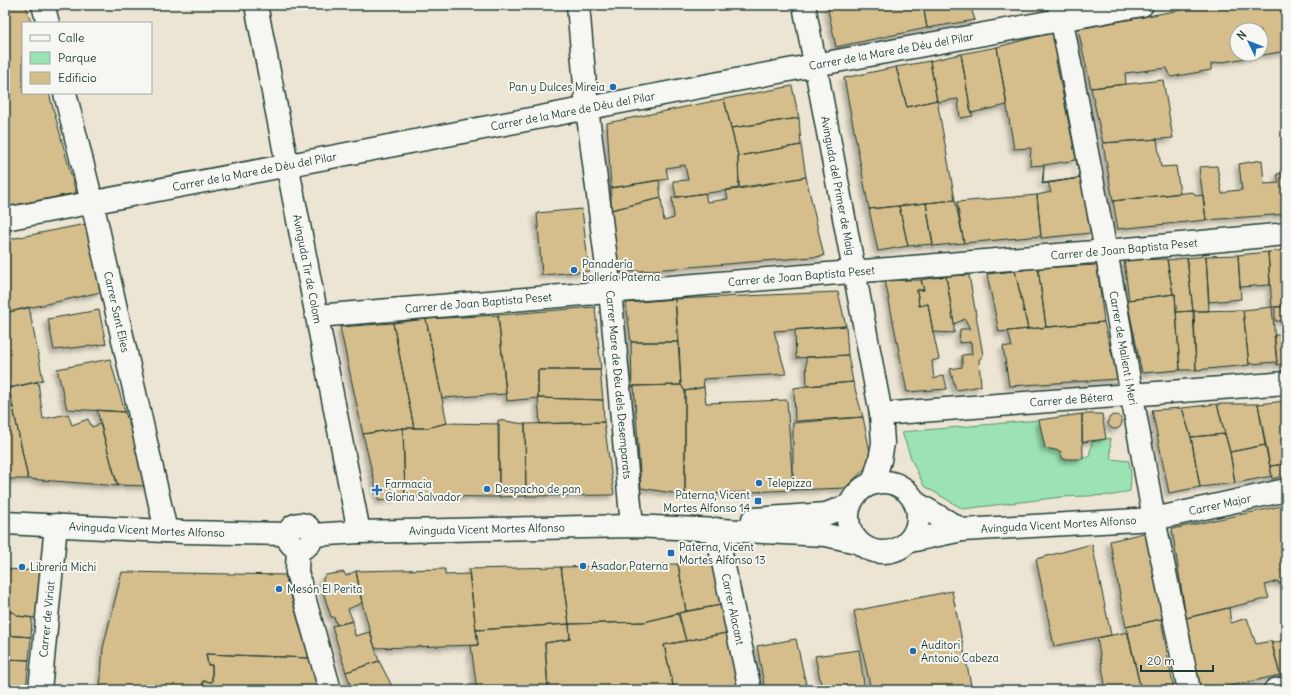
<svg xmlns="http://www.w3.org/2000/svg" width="1291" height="695" font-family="Delius,sans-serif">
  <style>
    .green { fill: #9be3b2; stroke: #5d9073 }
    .building { fill: #d5bd8c; stroke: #1f3d34; fill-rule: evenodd; filter: url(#shadow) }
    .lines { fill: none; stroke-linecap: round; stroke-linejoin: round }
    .street-casing { stroke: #1f3d34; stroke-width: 25 }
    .secondary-casing { stroke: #1f3d34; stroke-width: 25 }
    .street { stroke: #f6f6f2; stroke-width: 22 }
    .secondary { stroke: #f6f6f2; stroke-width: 22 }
    .poi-dot { fill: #1f6fb2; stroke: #f6f6f2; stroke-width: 1.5 }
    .labels { text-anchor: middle; stroke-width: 4; stroke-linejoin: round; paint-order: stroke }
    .street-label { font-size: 11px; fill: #1f3d34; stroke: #f6f6f2 }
    .poi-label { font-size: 11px; fill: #1f3d34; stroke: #f6f6f2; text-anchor: start }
  </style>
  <defs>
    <filter id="shadow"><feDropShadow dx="-3.5" dy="3.5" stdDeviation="2" flood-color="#0004"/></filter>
  </defs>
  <rect width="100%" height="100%" fill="#ece5d3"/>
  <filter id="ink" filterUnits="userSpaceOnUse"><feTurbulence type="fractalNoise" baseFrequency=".025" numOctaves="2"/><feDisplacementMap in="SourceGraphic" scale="8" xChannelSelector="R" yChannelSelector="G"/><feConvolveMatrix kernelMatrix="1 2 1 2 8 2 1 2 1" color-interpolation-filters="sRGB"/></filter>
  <g filter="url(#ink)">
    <path class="green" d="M1039,420L1065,458L1089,457L1092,442L1110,438L1111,459L1129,461L1131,475L1130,491L1114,495L1061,497L963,509L924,486L912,461L902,432Z"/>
    <path class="building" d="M5,5H26L31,23H23V93H49L76,193L5,207Z
      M827,5H923L927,28L836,47Z
      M923,5H970L975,20L927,28Z
      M1207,5H1286V51L1211,64V70L1171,77L1167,68L1125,73L1126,84L1091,88L1078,29ZM1237,30H1261V54H1237Z
      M1055,32L1060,60L1056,61L1080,178L1042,184L1044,165L1030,166L1031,148L1014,149L997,47Z
      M997,47L1007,105L971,113L961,54Z
      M961,54L971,113L973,116L960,118L958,99L937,102L930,61Z
      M930,61L937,100L907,107L896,67Z
      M896,67L907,107L937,100L955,200L869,209L844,78Z
      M1163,80L1173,138L1103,143L1091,88Z
      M792,86L799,118L731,128L724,99Z
      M724,99L738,156L739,189L676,197L673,181L688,180L685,165L666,168L668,179L611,188L607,123Z
      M799,118L801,145L738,156L731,128Z
      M1157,139L1161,167L1176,166L1180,193L1113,201L1103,143Z
      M801,145L806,177L739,189L738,156Z
      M1076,160L1080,178L1043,183L1044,165Z
      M1262,160L1264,184L1279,183L1277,174L1286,173V214L1206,220L1199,167L1217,166L1222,194L1230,191L1242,190L1239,164Z
      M806,177L824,256L616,273L611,210L661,198L664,221L674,218L672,198L705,193L707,202L728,199L726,190Z
      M1083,177L1091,233L1041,238L1037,195L1051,192L1048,183Z
      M659,180L661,198L611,210V188Z
      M1193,192L1196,196L1203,195L1206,220L1118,229L1113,201Z
      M1037,195L1041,236L964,243L957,202Z
      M955,200L964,243L933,246L926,203Z
      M926,203L933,244L908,246L899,206Z
      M899,206L908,246L878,251L869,209Z
      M582,209L589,271L542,275L537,213Z
      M86,224L101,292L5,313V240Z
      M1286,250V306L1272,307L1268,252Z
      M1268,252L1270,285L1240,287L1238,255Z
      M1238,255L1241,299L1209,302L1206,256Z
      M1206,256L1209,311H1193L1187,258Z
      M1187,258L1193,311L1176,312L1175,294H1173L1167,260Z
      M1167,259L1173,294L1129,300L1124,260Z
      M1097,265L1104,322L1046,327L1038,268Z
      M1038,268L1046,327L1028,329L1015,271Z
      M1015,271L1028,329L999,332L987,274Z
      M969,275L983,355L979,360L981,386L956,390L950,369L962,367V355L972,354L971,342L959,343L960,329H970L965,319L954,324L946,276Z
      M946,276L954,324V333L933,332L928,304L919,306L917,290H924L921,280Z
      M885,280H921L924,290H917L919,306L928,304L933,332L939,359L932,361L934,379L944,375L947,389L907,392Z
      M838,292L846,326L774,331L786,374L703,379L704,387L685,391L681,385L675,299Z
      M1175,294L1180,370L1142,373L1127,300Z
      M675,299L679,342H631L626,303Z
      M29,307L43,380L5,389V313Z
      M595,307L601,370H538V398L507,401L498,315Z
      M1272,307L1277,362L1249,364L1243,310Z
      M1275,307H1286V363L1277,365L1274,335H1284L1285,321H1275Z
      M99,310L106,344L54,350L48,319Z
      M1243,310L1249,365L1196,370L1194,311Z
      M1193,311L1196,370H1180L1176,312Z
      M498,315L506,394L442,398L426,319Z
      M426,319L447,423L427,428H414L393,323Z
      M1104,322L1118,379L1009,386L1003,346L1012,347L1008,331Z
      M393,323L414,428H403L363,434L340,327Z
      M846,326L848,355L796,358L795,330Z
      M631,342H679L681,385L634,386L632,387Z
      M848,355L853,382L807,386L806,357Z
      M110,359L125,412L67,409L57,369Z
      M538,370H600L603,400L538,398Z
      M38,382L43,419L68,414L72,425L88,419L92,427L100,424L118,486L28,479L9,388Z
      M853,382L863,417L795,421L794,388L807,386Z
      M681,385L685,391V495L641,488L634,386Z
      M704,387L706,403L787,400L793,490L685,495V391Z
      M538,398L603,400L604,422L540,424Z
      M1286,401V464L1270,466L1258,404Z
      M1217,404H1258L1265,445L1230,452Z
      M1217,404L1225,434L1191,437L1182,408Z
      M5,407H13L28,479H5Z
      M1182,408L1191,437L1200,487L1169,493L1152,410Z
      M97,410L125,412L150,486L117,485Z
      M1082,414L1083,459H1063L1060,451L1045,448L1039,420Z
      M1082,414H1102L1106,439L1082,442Z
      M1108 422a7 7 0 1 1 14 0a7 7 0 1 1-14 0Z
      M863,417L872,462L845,488L793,490V423Z
      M498,420L525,424L526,496L499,497Z
      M604,422L614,494L612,495L526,496L525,424Z
      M447,423L499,424V497L405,496L403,428H427Z
      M403,428L405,496L379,501L363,434Z
      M1225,434L1230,452L1235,483L1200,487L1191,437Z
      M1265,445L1272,476L1235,483L1230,452Z
      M1286,464V475L1272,479L1270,466Z
      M1286,505V583L1279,584L1278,581L1265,585L1269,598L1186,618L1172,529Z
      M1148,532L1166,618L1126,627L1110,541Z
      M1092,544L1111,635L1054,646L1036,559Z
      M716,561L727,604L686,611L678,564Z
      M678,564L686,611L644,622L569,624L561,567Z
      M561,567L569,624L476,630L469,569Z
      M5,569L40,571L36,618L18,616L15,613L8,611L6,615H5Z
      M445,569V575L469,574L478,645L375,648L362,603L356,571Z
      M356,571L362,603L348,609L353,621L337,625L334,617H331L320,582L323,583V578L326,575L344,572L346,576Z
      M122,572L285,575L309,658L206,654L208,665H212V682L203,681V690H100L103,648Z
      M952,591L972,690H871L854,611Z
      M721,605L726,633L686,641L679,613Z
      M1229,608L1231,623L1247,618L1256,644L1271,641L1280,675L1212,690H1201L1186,618Z
      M8,611L15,613L18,616L32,618L31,637L5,635V621Z
      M678,614L686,641L664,645L674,690H548L545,643L570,639L569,624L644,622Z
      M1161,619L1174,690H1141L1126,627Z
      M353,621L355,636L370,632L379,661L346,672L332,626Z
      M569,624L570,639L545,643L548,690H477L471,646L478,645L476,630Z
      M1128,632L1141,690H1106L1097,638Z
      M726,633L739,690H674L664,645Z
      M5,635L31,637L29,660L5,659Z
      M796,639L807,689L821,684L815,656L859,650L865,690H765L757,646Z
      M1286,640V673L1280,675L1272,643Z
      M206,654L309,658L319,687L306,690H203V681L212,682V665H208Z
      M5,659L29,660L26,690L5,688Z
      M379,661L394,690H352L346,672Z"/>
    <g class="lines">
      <defs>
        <g id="street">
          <path d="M43,5L48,23"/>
          <path id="s1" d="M578,5L587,108L610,291L632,526"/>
          <path id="s2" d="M804,5L881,414L883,443L880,460L873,483"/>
          <path id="s3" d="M1059,6L1106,251L1154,519L1189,690"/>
          <path id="s4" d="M65,93L92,202L166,531"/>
          <path id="s5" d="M5,219L815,65L1142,5"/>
          <path id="s6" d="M317,316L1106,251L1286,234"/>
          <path id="s7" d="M881,414L1286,383"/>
          <path id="s8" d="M716,529L750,690"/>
          <path d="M298,547L297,572L330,690"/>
          <path id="s9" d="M40,690L56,525"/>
          <path d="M1275,690L1286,688"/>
        </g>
        <g id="secondary">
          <path id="s10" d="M256,5L359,532"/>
          <circle cx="883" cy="517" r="35"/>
          <path d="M916,503L962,530"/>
          <path d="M753,519L826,514L850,505"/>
          <path id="s11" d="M5,523L184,532L288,534"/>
          <circle cx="300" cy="536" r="12"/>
          <path id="s12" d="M312,535L359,532L632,526L826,535L857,542"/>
          <path id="s13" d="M910,541L962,530L1154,519L1286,490"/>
        </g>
      </defs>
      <use href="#street" class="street-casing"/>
      <use href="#secondary" class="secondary-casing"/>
      <use href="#street" class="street"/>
      <use href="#secondary" class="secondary"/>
    </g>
  </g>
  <g class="poi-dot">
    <circle cx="613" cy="87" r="4"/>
    <circle cx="574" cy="270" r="4"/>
    <circle cx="759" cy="483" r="4"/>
    <circle cx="487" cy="489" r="4"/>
    <path d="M375 484h4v4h4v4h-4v4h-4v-4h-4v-4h4z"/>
    <rect x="754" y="497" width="8" height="8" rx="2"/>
    <rect x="667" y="549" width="8" height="8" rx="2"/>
    <circle cx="583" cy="566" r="4"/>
    <circle cx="22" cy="567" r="4"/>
    <circle cx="279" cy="589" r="4"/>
    <circle cx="913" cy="651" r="4"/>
  </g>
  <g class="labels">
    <g class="street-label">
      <text dy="4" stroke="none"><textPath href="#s5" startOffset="902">Carrer de la Mare de Déu del Pilar</textPath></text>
      <text dy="4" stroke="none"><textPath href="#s5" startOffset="578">Carrer de la Mare de Déu del Pilar</textPath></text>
      <text dy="4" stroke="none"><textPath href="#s5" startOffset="254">Carrer de la Mare de Déu del Pilar</textPath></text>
      <text dy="4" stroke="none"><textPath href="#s2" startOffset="184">Avinguda del Primer de Maig</textPath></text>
      <text dy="4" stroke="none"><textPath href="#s6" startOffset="810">Carrer de Joan Baptista Peset</textPath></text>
      <text dy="4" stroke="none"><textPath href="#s10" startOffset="269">Avinguda Tir de Colom</textPath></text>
      <text dy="4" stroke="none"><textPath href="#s6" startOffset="486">Carrer de Joan Baptista Peset</textPath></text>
      <text dy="4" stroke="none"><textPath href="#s6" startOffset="162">Carrer de Joan Baptista Peset</textPath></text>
      <text dy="4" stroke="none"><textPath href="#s4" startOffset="225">Carrer Sant Elies</textPath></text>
      <text dy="4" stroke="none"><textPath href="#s3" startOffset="348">Carrer de Mallent i Meri</textPath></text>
      <text dy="4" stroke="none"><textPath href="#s1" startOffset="382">Carrer Mare de Déu dels Desemparats</textPath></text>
      <text dy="4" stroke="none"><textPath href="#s7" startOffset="191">Carrer de Bétera</textPath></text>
      <text dy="4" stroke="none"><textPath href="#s13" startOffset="313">Carrer Major</textPath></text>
      <text dy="4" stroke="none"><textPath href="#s13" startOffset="150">Avinguda Vicent Mortes Alfonso</textPath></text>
      <text dy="4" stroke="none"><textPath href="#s11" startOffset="142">Avinguda Vicent Mortes Alfonso</textPath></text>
      <text dy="4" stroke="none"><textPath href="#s12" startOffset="175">Avinguda Vicent Mortes Alfonso</textPath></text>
      <text dy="4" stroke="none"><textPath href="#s8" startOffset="82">Carrer Alacant</textPath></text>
      <text dy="4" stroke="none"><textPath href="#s9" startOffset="71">Carrer de Viriat</textPath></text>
    </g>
    <g class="poi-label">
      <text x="605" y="91" text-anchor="end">Pan y Dulces Mireia</text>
      <text x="582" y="268">Panadería<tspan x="582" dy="13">bollería Paterna</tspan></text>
      <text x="767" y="487">Telepizza</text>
      <text x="385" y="488">Farmacia<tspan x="385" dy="13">Gloria Salvador</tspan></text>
      <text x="495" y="493">Despacho de pan</text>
      <text x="750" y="499" text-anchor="end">Paterna, Vicent<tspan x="750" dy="13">Mortes Alfonso 14</tspan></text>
      <text x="679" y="551">Paterna, Vicent<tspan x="679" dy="13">Mortes Alfonso 13</tspan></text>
      <text x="591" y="570">Asador Paterna</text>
      <text x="30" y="571">Librería Michi</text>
      <text x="287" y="593">Mesón El Perita</text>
      <text x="921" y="649">Auditori<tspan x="921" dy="13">Antonio Cabeza</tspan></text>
    </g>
  </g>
  <rect width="1291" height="695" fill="none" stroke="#f6f6f2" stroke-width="20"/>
  <rect x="10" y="10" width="1271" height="675" fill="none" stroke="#1f3d34" stroke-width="1.5" filter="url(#ink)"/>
  <rect x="22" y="22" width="130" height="72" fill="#f6f6f2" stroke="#a0aca6"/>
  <rect x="30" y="35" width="20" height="6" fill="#f6f6f2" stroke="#a0aca6"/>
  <text x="58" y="42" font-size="12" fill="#1f3d34">Calle</text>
  <rect x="30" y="52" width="20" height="12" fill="#9be3b2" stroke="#a0aca6"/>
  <text x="58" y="62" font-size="12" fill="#1f3d34">Parque</text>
  <rect x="30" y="72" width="20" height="12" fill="#d5bd8c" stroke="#a0aca6"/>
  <text x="58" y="82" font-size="12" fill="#1f3d34">Edificio</text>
  <g transform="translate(1249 42) rotate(313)"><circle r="19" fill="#f6f6f2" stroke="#a0aca6"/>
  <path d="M0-3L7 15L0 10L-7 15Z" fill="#1f6fb2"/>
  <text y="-6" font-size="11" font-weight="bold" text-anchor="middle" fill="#1f3d34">N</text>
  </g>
  <path d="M1141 665v6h72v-6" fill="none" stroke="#1f3d34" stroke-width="2"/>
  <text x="1147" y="665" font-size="12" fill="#1f3d34" stroke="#f6f6f2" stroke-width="3" paint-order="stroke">20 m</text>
</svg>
